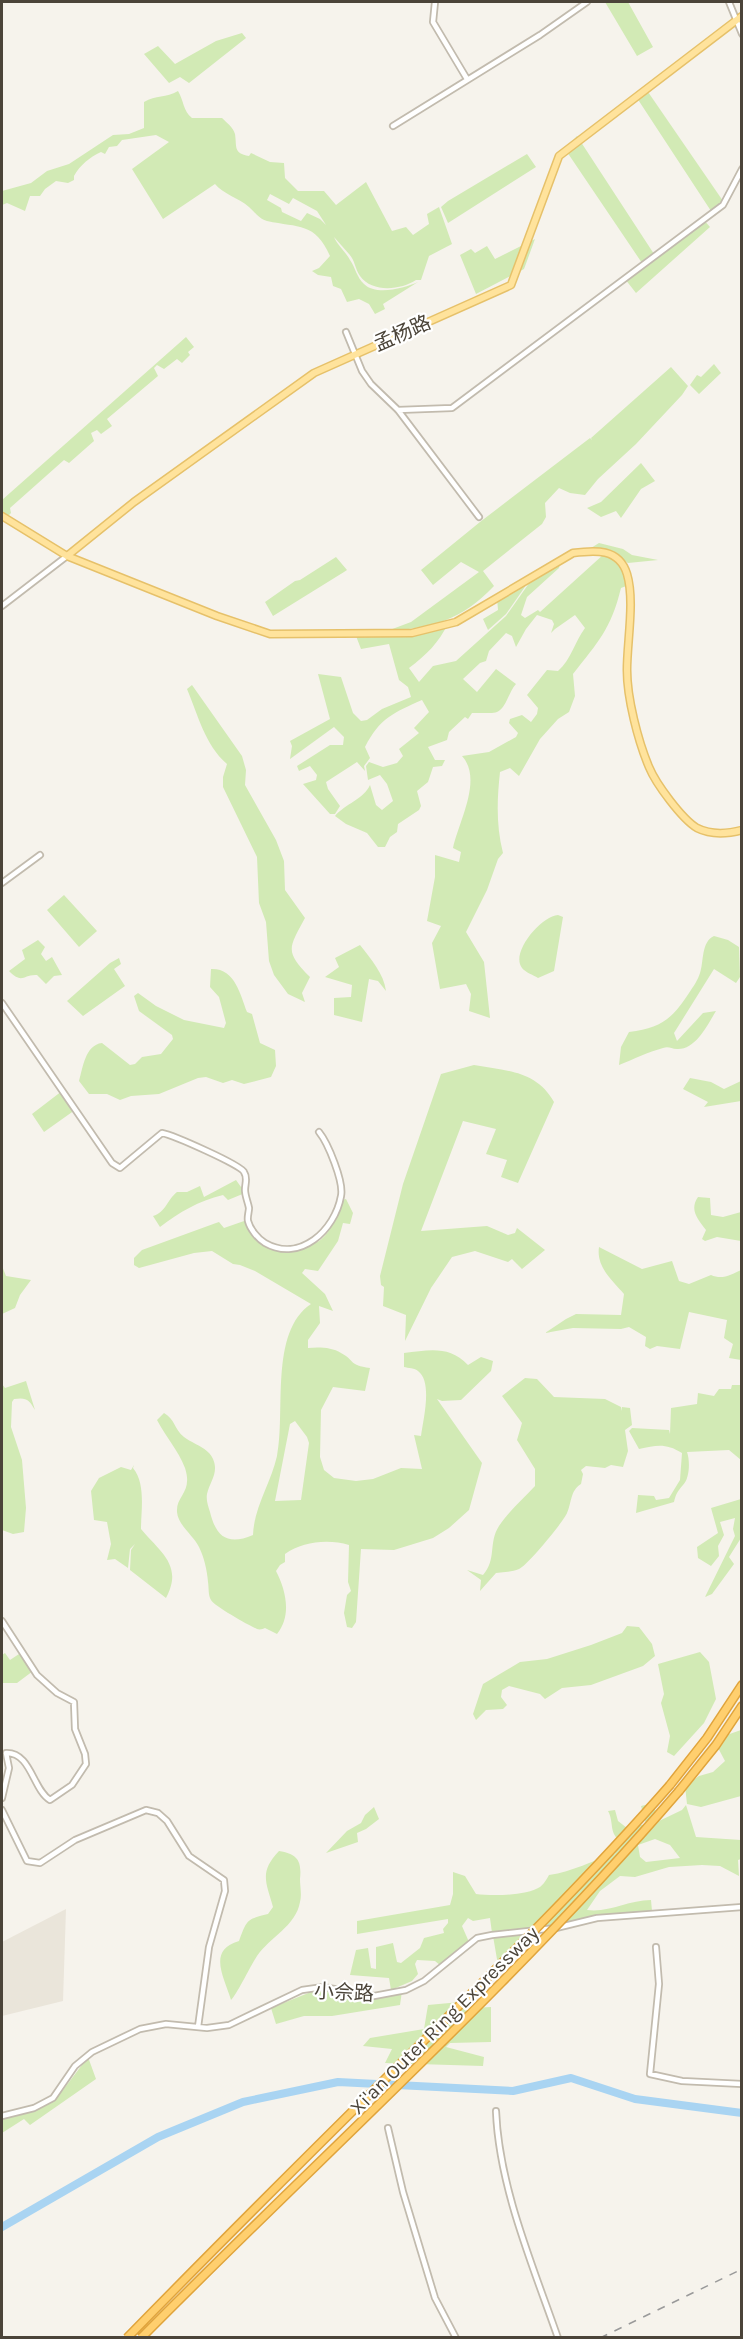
<svg xmlns="http://www.w3.org/2000/svg" width="743" height="2339" font-family="Karla,'Noto Sans SC',sans-serif">
  <style>
    .residential { fill: #eae5da }
    .green { fill: #d2eab5; fill-rule: evenodd }
    .lines { fill: none; stroke-linecap: round; stroke-linejoin: round }
    .river { stroke: #a9d4f2; stroke-width: 8 }
    .minor-casing { stroke: #c2bbae; stroke-width: 8 }
    .major-casing { stroke: #e6c16a; stroke-width: 9 }
    .highway-casing { stroke: #e0a43c; stroke-width: 10 }
    .minor { stroke: #fff; stroke-width: 4.5 }
    .major { stroke: #ffe39c; stroke-width: 6 }
    .highway { stroke: #ffcf6e; stroke-width: 7 }
    .rail { stroke: #9a9a9a; stroke-width: 1.5; stroke-dasharray: 8 8; stroke-linecap: butt }
    .highway-bridge-casing { stroke: #e0a43c; stroke-width: 10; stroke-linecap: butt }
    .highway-bridge { stroke: #ffcf6e; stroke-width: 7 }
    .labels { text-anchor: middle; stroke-width: 4.5; stroke-linejoin: round; paint-order: stroke }
    .street-label { font-size: 20px; fill: #4b4439; stroke: #fff }
  </style>
  <rect width="100%" height="100%" fill="#f6f3ec"/>
  <path class="residential" d="M66,1909L63,2001L2,2016V1942Z"/>
  <path class="green" d="M605,2H628L653,47L637,56Z
    M242,33L246,38L189,83L180,77L169,83L144,54L158,46L175,64L216,41Z
    M646,89L723,201L711,211L635,95Z
    M178,91C184,101 183,111 192,118H222C227,123 233,127 235,134C237,147 233,153 249,156L251,153L270,162L284,163L285,178L298,191H324L336,205L366,182L392,231L406,227L413,235L429,224L427,214L439,207L452,244L429,256L421,280H416C401,290 372,293 360,276C355,269 355,260 349,254C344,248 339,243 334,237C338,246 345,251 350,260C355,267 357,278 364,284C376,296 405,288 418,282L383,304L385,309L375,314L369,304L359,299L347,302L341,289L333,286L331,277L318,275L312,271L319,268L330,256C315,222 299,228 267,221C259,219 255,212 249,207C239,198 223,194 215,184L163,219L132,169L169,142L156,135L122,140L117,146L109,147L105,154L101,152C90,157 80,165 74,176V180L68,183L56,181L45,189L40,196H30L25,211L7,203L2,205V191L31,183L47,171L69,164L113,135L129,134L144,128V102C156,95 166,98 178,91ZM270,194L289,204L293,198L317,211L326,225L320,219L307,213L301,221L282,212L281,208L267,200Z
    M577,136L654,254L642,263L565,149Z
    M527,154L536,167L448,223L441,207L448,201Z
    M703,219L710,227L636,293L625,279Z
    M535,239L524,269L476,294L460,255L471,249L475,253L487,246L495,259Z
    M186,337L194,347L188,352L190,355L182,363L177,359L164,369L157,365L154,368L158,376L107,419L112,426L101,434L97,430L91,433L94,441L69,463L64,460L10,508L11,513L8,516L2,513V500Z
    M714,364L721,373L699,394L690,385L697,375L701,377Z
    M671,367L688,386L682,395L636,444L598,479L585,495L570,493L559,488L545,503L546,517L542,524L483,571L494,586C462,620 432,628 387,631L411,622L479,572L461,562L433,585L421,570L480,522L590,438L592,440L591,438Z
    M641,463L655,481L641,489L621,518L616,511L601,517L587,508L601,502Z
    M599,543L623,549L632,555L658,560L628,563L609,550L591,548Z
    M604,554L623,565L629,585L621,588C611,629 598,642 573,674L575,696L569,712L558,719L540,739L519,776L510,768L500,772C497,800 496,825 503,853L498,859L487,890L466,932L484,962L490,1018L469,1011L471,994L466,984L440,989L432,943L441,926L427,921L435,877V855L459,862L461,852L453,848C459,821 483,779 462,756L489,752L516,737L518,733L509,723L510,719L522,715L531,722L537,714L538,708L527,695L547,670L558,671C571,660 575,641 585,628L575,615L555,629L551,633L554,624L552,620L537,615L526,629L516,647L512,636L506,633L489,651L486,661L480,663L463,679L477,692L496,669L516,684C507,694 506,713 492,713C485,713 479,713 472,713L468,719L465,717L449,732L447,740L428,747L435,760H445L442,766L433,767L428,782L417,791L421,806L419,810L398,824L397,832L390,837L385,847H378L367,833L346,824L335,816C345,804 364,799 370,785L376,805L382,810L393,801L387,784L380,775L368,780L366,766L369,762L383,767L397,763L403,756L399,749L419,733L414,728L429,712L422,700C393,713 380,718 365,747L370,758L364,766L365,771L357,762L326,782L328,789L340,806L335,814H330L303,784L316,780L317,775L310,766L299,771L297,766L330,745H343L344,737L334,727L290,759L292,746L290,741L330,719L318,674L341,677L353,713L361,721L367,720L382,709L411,697L408,687L399,680L389,644L361,649L356,636L416,634L448,623C439,643 426,655 409,668L419,682L433,666L456,661L506,616L532,579L560,564L559,568L527,597L521,615L525,618L538,610L540,612Z
    M336,557L347,570L344,572L273,616L265,602L295,581L300,580Z
    M529,581L506,614L488,630L483,619L498,610L497,598Z
    M192,685L242,756L246,770L245,785L276,840L284,861L285,890L305,918C289,948 284,951 310,977L302,993L305,1002L288,994L274,975L269,961L266,922L259,903L257,857L223,787V777L227,764C205,745 198,715 187,689Z
    M64,895L97,931L79,947L47,910Z
    M558,915L563,917L554,971L538,978C533,975 525,972 522,968C510,953 541,916 558,915Z
    M714,936L728,940L739,947L740,977L736,983L714,969L674,1033L677,1041L703,1013L716,1011C708,1024 696,1050 677,1049C671,1049 669,1046 663,1048C648,1052 634,1059 619,1065L621,1047L629,1032C661,1028 672,1019 689,993C693,987 698,980 700,973C704,961 701,942 714,936Z
    M38,940L45,947L41,954L46,961L52,957L62,975L54,976L46,984L37,975C23,974 23,985 9,971L25,959L22,950Z
    M360,945C371,959 384,974 386,991L378,981L369,979L362,1022L334,1015V998L351,997L352,985L325,977L339,967L335,958Z
    M119,958L121,964L114,969L125,986L83,1016L67,1001L110,963Z
    M211,969C235,968 240,994 247,1012L252,1014L260,1043L275,1050L276,1066L271,1077L244,1084L232,1080L223,1083L206,1077L198,1078L159,1094L131,1096L120,1100L107,1094H89L79,1081C83,1068 85,1045 102,1043L130,1065L135,1064L142,1057L161,1054L173,1039L172,1035L139,1011L134,996L138,993L156,1006L184,1020L224,1028L226,1023L219,997L210,987Z
    M474,1065C506,1071 536,1070 554,1102L518,1183L501,1177L507,1160L486,1154L496,1129L463,1121L421,1231L487,1226L508,1235L515,1233L517,1228L545,1250L522,1269L512,1259L508,1262L475,1251L452,1257L431,1288L405,1341L406,1315L383,1306L384,1287L381,1285L380,1276L403,1184L441,1074Z
    M690,1078L711,1082L724,1089L741,1081V1101L704,1107L708,1102L683,1089Z
    M62,1091L75,1110L44,1132L32,1114Z
    M236,1180L241,1187L244,1186L245,1193L228,1200L223,1195C198,1201 180,1212 160,1227L153,1216C166,1212 167,1200 177,1192H187L200,1186L204,1197Z
    M698,1197L710,1198L711,1215L723,1217L741,1212V1241L717,1237L705,1241L702,1239L706,1230C698,1219 689,1210 698,1197Z
    M346,1199L353,1213L350,1224L343,1223L338,1241L318,1271L305,1269L302,1273L325,1294L333,1311L319,1306L320,1323L308,1340V1348C318,1347 332,1347 341,1353C356,1361 348,1365 370,1368L365,1391L333,1387L321,1410L320,1457L324,1470L334,1478L356,1481L373,1479L401,1468L422,1469L414,1435L421,1436C423,1420 433,1382 418,1371C415,1368 408,1368 404,1367V1353C429,1350 449,1345 468,1365L481,1357L493,1361L491,1371L461,1400L442,1401L437,1399L482,1463L469,1510L449,1528L433,1538L394,1550L361,1549L356,1622L352,1628L347,1627L344,1613L347,1595L351,1591L348,1582L349,1545C329,1539 303,1541 285,1554V1562L280,1565L276,1571C286,1590 292,1616 277,1634L265,1628C263,1629 260,1630 257,1629C250,1626 214,1606 211,1600C208,1595 209,1588 208,1582C207,1570 204,1557 199,1547C193,1535 178,1525 177,1512C176,1495 193,1493 185,1468C178,1450 166,1437 157,1420L164,1413C175,1419 174,1429 184,1437C193,1444 209,1448 213,1459C219,1473 210,1481 207,1494C206,1500 208,1506 210,1512C216,1537 228,1546 253,1535C254,1507 271,1483 277,1456C286,1412 269,1332 311,1304L255,1271L240,1265L233,1264L212,1251L194,1253L139,1268L134,1265V1258L142,1250L216,1223L219,1222L224,1228L247,1220C252,1229 257,1240 268,1245C279,1250 309,1248 319,1241C331,1233 337,1214 342,1200ZM295,1421L307,1437L309,1443L301,1500L275,1501L290,1424Z
    M599,1247L642,1269L672,1261L679,1281L689,1284L711,1275C722,1280 731,1275 741,1270V1360L729,1358L733,1344L724,1338L727,1320L689,1312L680,1349L657,1346L650,1349L645,1346L646,1337L629,1327L621,1329L573,1328L545,1333L566,1319L576,1314L621,1315L624,1294C612,1280 596,1267 599,1247Z
    M2,1266L6,1276L31,1280L20,1295L15,1308L2,1314Z
    M525,1378L537,1379L554,1397L605,1399L621,1407L622,1411V1407L630,1408L632,1425L625,1430L628,1451L623,1467L611,1465L605,1468L586,1466L581,1470L583,1474L581,1484C570,1491 572,1502 567,1513C564,1521 527,1566 519,1569C512,1572 504,1572 496,1573L480,1591L481,1580L467,1570L483,1575C497,1559 488,1543 499,1526C508,1512 523,1499 535,1486V1469L517,1440L522,1423L502,1396Z
    M741,1379V1460L729,1450L687,1452C690,1460 690,1478 683,1485C678,1491 676,1493 674,1502L636,1513L638,1495L654,1496L656,1500L669,1498L680,1480L682,1453C666,1443 657,1445 639,1449L629,1431L632,1428L669,1430L670,1434L671,1408L697,1404L698,1393L714,1396L719,1389H731L732,1385H740Z
    M26,1381L35,1410C29,1400 27,1397 14,1399L12,1402L11,1427L22,1460L26,1508L24,1532L13,1534L2,1530V1384L5,1388Z
    M134,1465L133,1468C146,1484 141,1510 141,1529C159,1551 184,1565 166,1598L130,1570L131,1550L135,1544L130,1549L128,1568L115,1559L107,1560L111,1544L107,1522L94,1520L91,1491L99,1478L121,1467L131,1470Z
    M741,1499V1538L729,1557L734,1564L712,1594L705,1597L735,1536L733,1529L735,1518L720,1522L724,1535L718,1546L719,1556L711,1566L698,1558L697,1547L718,1533L711,1508Z
    M627,1626L639,1627L652,1644L655,1656L643,1666L591,1685L562,1688L545,1699L540,1694L509,1686L502,1690L501,1697L507,1705L503,1709L486,1710L476,1720L473,1714L483,1684L520,1662L547,1659L591,1645L622,1633Z
    M22,1652L33,1671L17,1683H2V1655L5,1653L10,1660Z
    M700,1652L709,1662L716,1699L704,1723L674,1756L667,1752L670,1736L661,1703L664,1694L658,1664Z
    M741,1730V1796L701,1807L687,1804L685,1786L699,1776L713,1772L725,1761L716,1744L721,1737Z
    M653,1803L659,1821L682,1810L686,1805L696,1837L741,1840V1859L738,1860L739,1876L720,1866L702,1865L669,1867L635,1877L620,1876L600,1891L587,1910C609,1913 628,1900 651,1900L652,1911L492,1933L490,1918L473,1921L468,1918L462,1926L469,1942L441,1966L435,1961L417,1960L415,1964L418,1974L412,1981L391,1990L389,1978L350,1975L356,1950L368,1948L371,1968L376,1969V1947L393,1943L397,1962L401,1963L420,1948L424,1938L444,1933L443,1929L448,1923V1919L357,1934V1921L450,1905L453,1894V1872L465,1876L476,1894C492,1896 526,1896 540,1887C543,1885 547,1879 549,1875C573,1872 592,1860 615,1854L619,1840C609,1832 614,1822 608,1811L615,1810L618,1821L627,1828L646,1824L641,1806ZM655,1839L670,1845L680,1858L646,1862L640,1857L638,1845Z
    M374,1807L379,1819L366,1829L357,1833L358,1842L326,1853L347,1831L361,1823L365,1815Z
    M279,1851C297,1854 302,1860 300,1879C300,1886 302,1895 300,1902C296,1926 269,1938 257,1956C251,1965 236,1996 231,2000C224,1977 207,1950 239,1941C247,1920 246,1919 268,1914L273,1907C266,1882 259,1872 279,1851Z
    M528,1933L498,1965L493,1936Z
    M336,1990L370,1995L402,1991L400,2005L332,2016H304L276,2024L271,2008L311,1992Z
    M471,2001L472,2008L491,2007V2042L450,2043L446,2047L484,2057L483,2066L385,2063L392,2049L363,2046L370,2038L424,2029L428,2005Z
    M88,2057L96,2079L30,2125L24,2119L2,2133V2116L44,2105L63,2090Z"/>
  <g class="lines">
    <path class="river" d="M2,2227L158,2137L243,2102L338,2082L513,2091L571,2078L635,2099L742,2113"/>
    <defs>
      <path id="minor" d="M435,2L433,22L467,79
        M729,2L742,34
        M393,126L540,35L587,2
        M346,332L362,371L371,384L398,410L479,517
        M398,410L452,408L723,205L742,169
        M2,606L67,556
        M2,883L40,855
        M2,1003L112,1163L120,1168L162,1133C173,1135 241,1165 244,1172C248,1178 245,1183 245,1190C245,1196 248,1202 249,1208C249,1212 247,1217 248,1221C250,1229 258,1239 265,1243C300,1263 335,1230 341,1196C344,1182 328,1143 319,1132
        M2,1621L37,1675L57,1693L74,1702L75,1729L85,1754L86,1764L72,1785L50,1800C33,1790 31,1752 6,1753L9,1768L2,1798
        M2,1810L27,1861L40,1863L75,1840L146,1810L158,1813L167,1821L189,1856L224,1880L225,1891L209,1947L198,2027
        M656,1947L659,1984L650,2074L682,2081L742,2084
        M496,2111C499,2187 533,2266 558,2338
        M2,2116L34,2108L53,2098L75,2066L92,2052L140,2029L166,2024L207,2028L229,2025L302,1990L323,1987L374,1996L406,1990L424,1981L477,1938L492,1935L556,1928L597,1918L742,1907
        M388,2128L403,2192L435,2298L456,2338"/>
      <path id="major" d="M2,516L67,556L217,616L270,634L412,633L456,622L573,553C595,550 619,548 627,574C635,601 627,641 627,670C627,698 638,741 649,767C656,784 682,819 697,828C711,835 727,834 742,830
        M67,556L134,502L314,373L511,285L559,156L742,16"/>
      <path id="highway" d="M670,1785L707,1738L742,1685
        M679,1791L716,1745L742,1706"/>
    </defs>
    <use href="#minor" class="minor-casing"/>
    <use href="#major" class="major-casing"/>
    <use href="#highway" class="highway-casing"/>
    <use href="#minor" class="minor"/>
    <use href="#major" class="major"/>
    <use href="#highway" class="highway"/>
    <path class="rail" d="M600,2338L742,2269"/>
    <defs>
      <path id="highway-bridge" d="M127,2338C212,2251 297,2166 383,2081C481,1984 579,1889 670,1785
        M141,2338C321,2156 512,1985 679,1791"/>
    </defs>
    <use href="#highway-bridge" class="highway-bridge-casing"/>
    <use href="#highway-bridge" class="highway-bridge"/>
  </g>
  <g class="labels">
    <g class="street-label">
      <text transform="translate(402 333) rotate(-24)" y="7">孟杨路</text>
      <text transform="translate(344 1992) rotate(3)" y="7">小佘路</text>
      <text transform="translate(444 2020) rotate(-45)" y="7">Xi'an Outer Ring Expressway</text>
    </g>
  </g>
  <rect width="743" height="2339" fill="none" stroke="#4b4439" stroke-width="6"/>
</svg>
